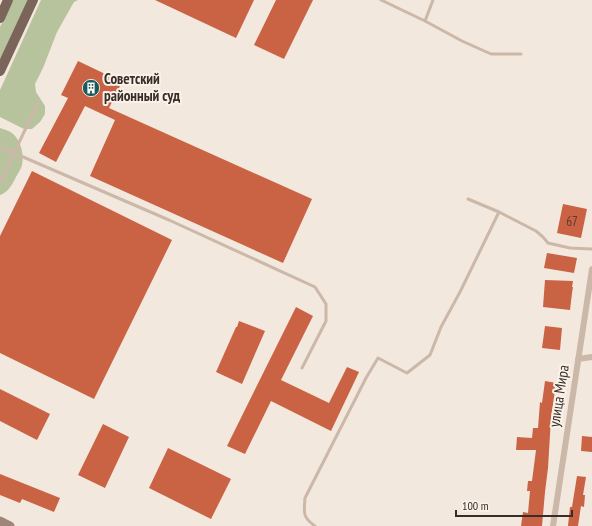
<svg xmlns="http://www.w3.org/2000/svg" width="592" height="526" font-family="'PT Sans Narrow',sans-serif">
  <style>
    .green { fill: #b7c39c }
    .building { fill: #ca6244 }
    .lines { fill: none; stroke-linecap: round; stroke-linejoin: round }
    .lane { stroke: #ccb8a8; stroke-width: 3 }
    .street { stroke: #ccb8a8; stroke-width: 6 }
    .secondary { stroke: #a08679; stroke-width: 9 }
    .primary { stroke: #7b6459; stroke-width: 10 }
    .labels { text-anchor: middle; stroke-width: 4; stroke-linejoin: round; paint-order: stroke }
    .number-label { font-size: 13px; fill: #5c3a2f }
    .poi-label { font-size: 15px; font-weight: bold; fill: #382d28; stroke: #faf2e9; text-anchor: start }
    .street-label { font-size: 15px; fill: #382d28; stroke: #faf2e9 }
  </style>
  <rect width="100%" height="100%" fill="#f3e8dd"/>
  <path class="green" d="M13,0H28L0,61V27Z
    M41,0H78L74,2L57,32L43,68L35,84L36,92L45,106V114L40,122L32,129H24L0,117V90Z
    M0,128C2,129 4,129 6,130C19,134 25,152 22,165C21,170 17,174 15,179C12,185 7,193 0,195Z"/>
  <path class="building" d="M155,0H254L236,38Z
    M276,0H313L284,59L254,45Z
    M78,61L122,82L109,108L312,199L283,263L90,176L115,120L85,106L56,162L39,153L68,98L61,95Z
    M32,171L172,240L94,399L0,353V236Z
    M563,204L587,209L581,238L557,233Z
    M547,253L577,258L574,273L544,268Z
    M545,280L573,281L572,287H573L572,293L570,310L543,307Z
    M296,307L313,316L281,380L329,403L347,367L359,372L331,431L271,401L245,454L227,446Z
    M239,321L265,331L242,384L216,372L236,327H237Z
    M545,326L562,328L560,350L542,348Z
    M545,381L556,383L551,418L548,468L545,492L542,526H521L523,512L528,513L530,491H527L528,481H532L536,450H516L517,437L532,438L533,428H538L540,402L542,403Z
    M0,389L50,414L37,440L0,421Z
    M103,424L129,437L105,488L78,475Z
    M582,436L592,437V452L581,451Z
    M168,448L231,479L211,519L149,488Z
    M0,474L60,498L54,512L22,499L20,503L0,495Z
    M577,476L586,477L583,495H585L584,507L581,506L578,526H568L570,507H572Z"/>
  <g class="lines">
    <path class="lane" d="M381,0L425,21L462,41L491,54H521
      M425,21L433,0
      M0,147L169,220L315,287L326,304V321L302,368
      M0,182L38,103
      M468,199L499,212
      M315,526C302,517 304,512 305,498L366,378L378,358L407,373L430,355L441,327L460,292L499,212L536,231L543,237L548,243L570,248L592,249"/>
    <path class="street" d="M578,359L592,357
      M553,526L592,269"/>
    <path class="secondary" d="M0,521L10,526"/>
    <path class="primary" d="M0,18L8,0
      M0,71L33,0"/>
  </g>
  <defs>
    <symbol id="building-disc" viewBox="-11 -11 22 22"><circle r="9.5" fill="#1c595b" stroke="#faf2e9"/><path d="M-4-6H4V6H1V3H-1V6H-4ZM-2.5-4.3h1.7v1.8h-1.7ZM.8-4.3h1.7v1.8H.8ZM-2.5-1h1.7V.8h-1.7ZM.8-1h1.7V.8H.8Z" fill="#fff"/></symbol>
  </defs>
  <g fill-rule="evenodd">
    <use href="#building-disc" x="81" y="78" width="20" height="20"/>
  </g>
  <g class="labels">
    <g class="number-label">
      <text x="572" y="226">67</text>
    </g>
    <g class="poi-label">
      <text x="104" y="84">Советский<tspan x="104" dy="17">районный суд</tspan></text>
    </g>
    <g class="street-label">
      <text transform="translate(559 396) rotate(-81)" y="5">улица Мира</text>
    </g>
  </g>
  <path d="M456 510v6h116v-6" fill="none" stroke="#382d28" stroke-width="2"/>
  <text x="462" y="510" font-size="12" fill="#382d28" stroke="#faf2e9" stroke-width="3" paint-order="stroke">100 m</text>
</svg>
